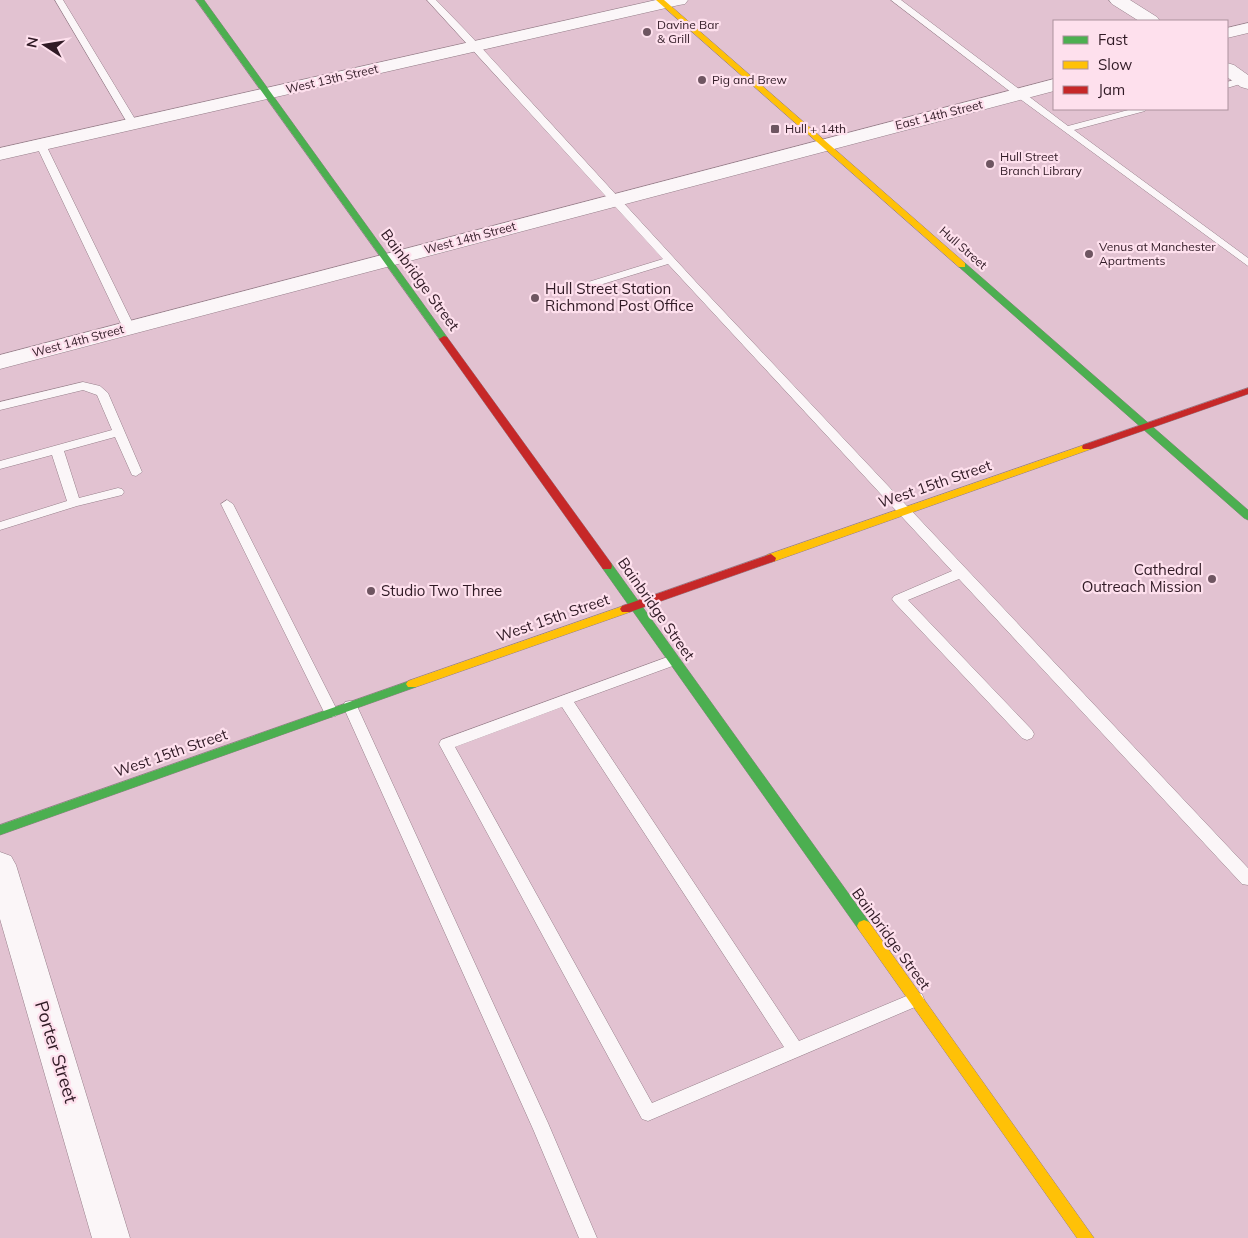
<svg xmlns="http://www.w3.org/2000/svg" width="1248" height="1238" font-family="Mulish,sans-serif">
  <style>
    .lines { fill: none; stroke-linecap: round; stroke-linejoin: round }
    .lane-casing { stroke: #967f8a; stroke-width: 1 }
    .street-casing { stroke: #967f8a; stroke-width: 1 }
    .fast-casing { stroke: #967f8a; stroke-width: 1 }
    .slow-casing { stroke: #967f8a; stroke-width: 1 }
    .jam-casing { stroke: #967f8a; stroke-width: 1 }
    .lane { fill: #fbf6f8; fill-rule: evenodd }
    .street { fill: #fbf6f8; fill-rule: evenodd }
    .fast { fill: #4caf50; fill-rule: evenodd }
    .slow { fill: #ffc107; fill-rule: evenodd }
    .jam { fill: #c62828; fill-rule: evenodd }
    .poi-dot { fill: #6e5561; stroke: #fee0ed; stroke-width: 2 }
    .labels { text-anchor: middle; stroke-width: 4.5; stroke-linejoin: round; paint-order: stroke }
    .far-poi-label { font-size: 12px; fill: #301a25; stroke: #fee0ed; text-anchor: start }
    .far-street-label { font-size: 12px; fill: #301a25; stroke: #fee0ed }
    .street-label { font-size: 15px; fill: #301a25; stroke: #fee0ed }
    .poi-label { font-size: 15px; fill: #301a25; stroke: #fee0ed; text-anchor: start }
    .near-street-label { font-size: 18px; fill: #301a25; stroke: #fee0ed }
  </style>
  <rect width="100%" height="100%" fill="#e2c2d1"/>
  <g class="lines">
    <defs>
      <path id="lane" d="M55,0H63L138,124L136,126L133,127L128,124Z
        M427,0H436L468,33L696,282L1248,868V885L1242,884L959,579L908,600L1032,730L1034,734L1032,738L1027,740L1022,738L894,602L892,599L894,596L952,571L668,264L593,287H585L583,285L585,283L663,259Z
        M891,0H901L1068,126L1132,109H1147L1145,111L1074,130L1248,258V266L1016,96Z
        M1244,77L1248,79L1247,82L1227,88V82Z
        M41,142L46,145L135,328L133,330L129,331L123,328L36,145Z
        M83,382L100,386L108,393L142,472L136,476L132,475L115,437L64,451L79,498L118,488L122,489L124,492L122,495L77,506L0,530V522L67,501L52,455L0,469V461L112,430L97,395L83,390L0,410V402Z
        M227,500L233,504L338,712L336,716L331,717L326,716L324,712L221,504Z
        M673,655L678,656L680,660L678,664L574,702L799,1041L916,992L922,994L924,999L922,1004L648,1121L642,1119L439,744L441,740ZM562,707L784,1047L652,1103L455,747Z
        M350,701L355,702L357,706L548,1123L597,1238H579L533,1129L343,706L345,702Z"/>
      <path id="street" d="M656,0H688L685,4L679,5L0,160V148Z
        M1109,0H1130L1157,17L1160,21H1139L1112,4Z
        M1248,23V33L1227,38V28Z
        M1227,63L1234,65L1248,75V89L1241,87L1227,77Z
        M1054,79V91L0,369V355Z
        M0,852L11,856L16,865L130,1238H92L0,919Z"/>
      <path id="fast" d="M196,0H204L447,337V341H441Z
        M962,262L965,263L1248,510V520L1244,518L959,267V263Z
        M607,562L611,563L869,922L871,926L869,930L864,932L859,930L603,569L602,566L603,563Z
        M412,680L416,681L418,684L416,687L0,835V825Z"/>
      <path id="slow" d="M656,0H664L965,263V267H959Z
        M1087,444L1091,445L1092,447L1091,449L775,561L771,562L766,558L767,555Z
        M626,605L630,606L632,609L630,612L416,687H408L406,684L408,681Z
        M864,920L869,922L1094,1238H1077L859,930L857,926L859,922Z"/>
      <path id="jam" d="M444,336L447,337L611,563L612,566L611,569H603L439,339Z
        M1248,388V394L1091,449H1083L1082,447L1083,445Z
        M771,554L776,558L775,561L630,612H622L620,609L622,606Z"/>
    </defs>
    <use href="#lane" class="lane-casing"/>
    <use href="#street" class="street-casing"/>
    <use href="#fast" class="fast-casing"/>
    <use href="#slow" class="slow-casing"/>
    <use href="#jam" class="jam-casing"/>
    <use href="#lane" class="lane"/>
    <use href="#street" class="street"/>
    <use href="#fast" class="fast"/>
    <use href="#slow" class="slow"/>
    <use href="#jam" class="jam"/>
  </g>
  <g class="poi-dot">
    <circle cx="647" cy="32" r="5"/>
    <circle cx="702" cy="80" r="5"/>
    <rect x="770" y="124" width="10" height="10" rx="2.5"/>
    <circle cx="990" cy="164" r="5"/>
    <circle cx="1089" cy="254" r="5"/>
    <circle cx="535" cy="298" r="5"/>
    <circle cx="1212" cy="579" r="5"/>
    <circle cx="371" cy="591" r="5"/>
  </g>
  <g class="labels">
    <g class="far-poi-label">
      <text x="657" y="29">Davine Bar<tspan x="657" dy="14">&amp; Grill</tspan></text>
      <text x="712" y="84">Pig and Brew</text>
      <text x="785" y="133">Hull + 14th</text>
      <text x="1000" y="161">Hull Street<tspan x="1000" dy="14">Branch Library</tspan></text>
      <text x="1099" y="251">Venus at Manchester<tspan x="1099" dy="14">Apartments</tspan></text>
    </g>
    <g class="far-street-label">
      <text transform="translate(332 79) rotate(-13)" y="4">West 13th Street</text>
      <text transform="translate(939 115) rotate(-14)" y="4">East 14th Street</text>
      <text transform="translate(470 238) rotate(-15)" y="4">West 14th Street</text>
      <text transform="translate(963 248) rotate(41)" y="4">Hull Street</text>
      <text transform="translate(78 341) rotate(-15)" y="4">West 14th Street</text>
    </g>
    <g class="street-label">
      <text transform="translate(420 280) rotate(54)" y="5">Bainbridge Street</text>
      <text transform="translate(935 484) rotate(-19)" y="5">West 15th Street</text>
      <text transform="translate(656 609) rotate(55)" y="5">Bainbridge Street</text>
      <text transform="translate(553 618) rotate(-19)" y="5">West 15th Street</text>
      <text transform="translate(171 753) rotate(-19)" y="5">West 15th Street</text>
      <text transform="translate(891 939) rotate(54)" y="5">Bainbridge Street</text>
    </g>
    <g class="poi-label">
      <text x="545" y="294">Hull Street Station<tspan x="545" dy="17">Richmond Post Office</tspan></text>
      <text x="1202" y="575" text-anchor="end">Cathedral<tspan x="1202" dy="17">Outreach Mission</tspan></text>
      <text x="381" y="596">Studio Two Three</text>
    </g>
    <g class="near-street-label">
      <text transform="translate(56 1052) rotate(73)" y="6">Porter Street</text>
    </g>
  </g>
  <rect x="1053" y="20" width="175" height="90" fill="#fee0ed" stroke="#ac919d"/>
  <rect x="1063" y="36" width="25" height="8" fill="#4caf50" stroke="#ac919d"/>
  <text x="1098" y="45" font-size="15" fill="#301a25">Fast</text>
  <rect x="1063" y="61" width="25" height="8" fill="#ffc107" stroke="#ac919d"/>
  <text x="1098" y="70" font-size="15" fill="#301a25">Slow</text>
  <rect x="1063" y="86" width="25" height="8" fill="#c62828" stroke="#ac919d"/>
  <text x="1098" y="95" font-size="15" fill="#301a25">Jam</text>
  <g transform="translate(45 45) rotate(282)" stroke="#fee0ed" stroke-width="4" paint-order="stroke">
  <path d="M0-4L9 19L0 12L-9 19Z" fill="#301a25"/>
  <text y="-8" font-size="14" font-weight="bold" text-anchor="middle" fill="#301a25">N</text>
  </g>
</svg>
